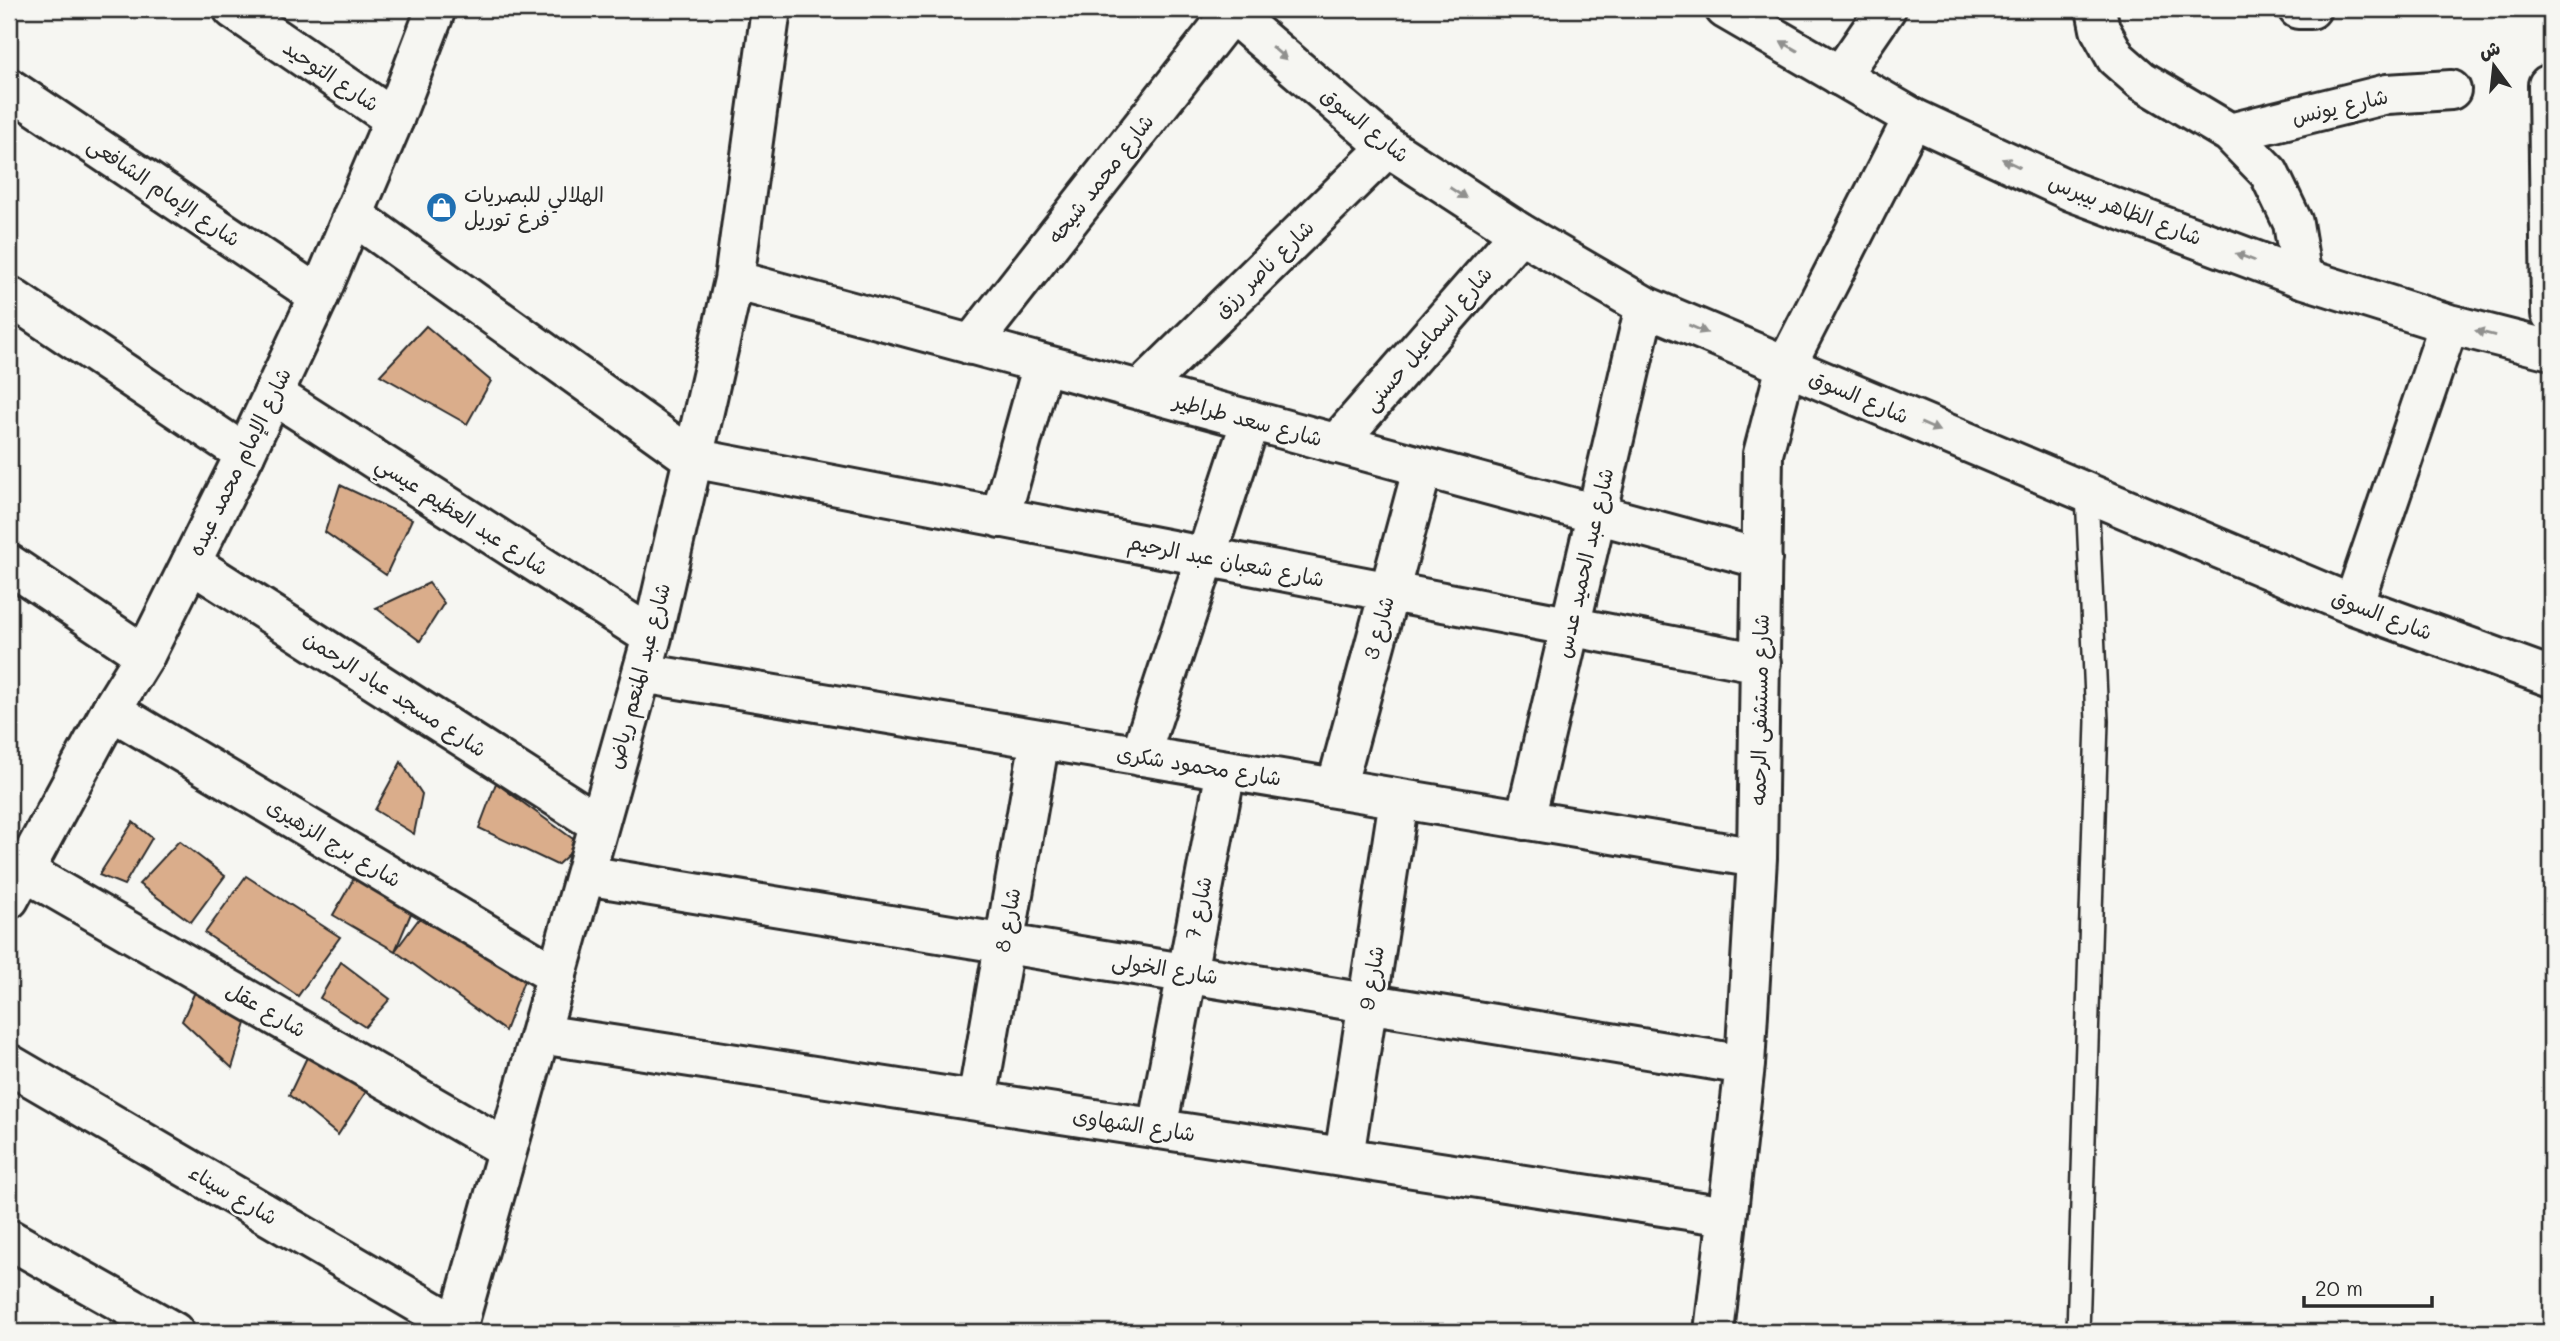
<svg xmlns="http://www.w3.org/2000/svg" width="2560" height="1341" font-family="Mali,'Playpen Sans Arabic',sans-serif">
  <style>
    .building { fill: #daad8b; stroke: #2b2b2b; stroke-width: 2 }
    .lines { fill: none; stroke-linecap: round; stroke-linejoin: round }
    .service-casing { stroke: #2b2b2b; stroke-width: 26 }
    .minor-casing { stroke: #2b2b2b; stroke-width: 44 }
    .secondary-casing { stroke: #2b2b2b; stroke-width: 44 }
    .service { stroke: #f6f6f2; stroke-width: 21 }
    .minor { stroke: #f6f6f2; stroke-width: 38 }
    .secondary { stroke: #f6f6f2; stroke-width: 38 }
    .oneway { fill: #90908e }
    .labels { text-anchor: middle; stroke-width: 5; stroke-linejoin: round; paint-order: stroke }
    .street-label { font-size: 21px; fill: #2b2b2b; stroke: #f6f6f2 }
    .poi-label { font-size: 21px; fill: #2b2b2b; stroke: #f6f6f2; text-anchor: start }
  </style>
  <rect width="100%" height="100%" fill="#f6f6f2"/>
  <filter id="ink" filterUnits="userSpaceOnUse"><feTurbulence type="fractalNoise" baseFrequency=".0143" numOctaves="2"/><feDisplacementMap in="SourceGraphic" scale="14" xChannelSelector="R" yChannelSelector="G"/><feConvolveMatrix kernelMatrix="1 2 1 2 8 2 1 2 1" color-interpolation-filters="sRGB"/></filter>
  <g filter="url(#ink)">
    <path class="building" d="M426,326L491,381L467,424L380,375Z
      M340,485L412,519L386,575L325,532Z
      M429,583L444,603L420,641L376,608Z
      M401,762L422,794L414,834L375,810Z
      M496,783L580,844L557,865L479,828Z
      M133,822L152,838L124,885L99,875Z
      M179,841L225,876L191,922L139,884Z
      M357,873L412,911L395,951L333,915Z
      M246,876L340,937L298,996L205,933Z
      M424,912L525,978L505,1031L395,951Z
      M341,962L390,999L365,1027L320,998Z
      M197,987L248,1017L232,1068L182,1021Z
      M309,1053L369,1087L338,1135L289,1095Z"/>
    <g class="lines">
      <defs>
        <path id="service" d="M2078,1332L2097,721L2087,493"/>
        <path id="minor" d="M233,9L394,119
          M2096,9L2100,29L2116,58L2141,80L2230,133L2269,173L2293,223L2302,278
          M2298,9H2311
          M1840,76L1886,9
          M2548,85L2551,314
          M9,88L319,296
          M2230,133L2387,94L2451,90
          M353,215L692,458L1761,663
          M734,280L1762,559
          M9,296L245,454
          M971,345L1231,13
          M1140,390L1388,147
          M273,394L652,637
          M1336,444L1520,233
          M1000,518L1043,364
          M191,563L599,824
          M9,564L145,655
          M642,673L1757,858
          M111,710L557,976
          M1140,756L1251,420
          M1336,788L1423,467
          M1525,820L1645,306
          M24,871L507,1149
          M585,875L1745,1065
          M540,1034L1727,1216
          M9,1064L458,1326
          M977,1101L1040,739
          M1157,1129L1226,770
          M1344,1157L1399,799
          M9,1239L174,1332
          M456,1332L652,637L734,280L771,9
          M1714,1332L1745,1065L1757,858L1763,454L1786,366L1913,118"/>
        <path id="secondary" d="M1227,9L1388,147L1520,233L1645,306L2353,605L2551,677
          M1725,9L1913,118L2073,192L2302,278L2449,324L2551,350
          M2353,605L2449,324
          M9,899L111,710L145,655L245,454L319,296L394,119L436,9"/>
      </defs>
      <use href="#service" class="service-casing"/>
      <use href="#minor" class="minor-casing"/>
      <use href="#secondary" class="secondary-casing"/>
      <use href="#service" class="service"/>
      <use href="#minor" class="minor"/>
      <use href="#secondary" class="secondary"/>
    </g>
    <defs><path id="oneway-solid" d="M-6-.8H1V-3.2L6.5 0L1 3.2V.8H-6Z" transform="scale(1.75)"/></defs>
    <g class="oneway">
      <use href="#oneway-solid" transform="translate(1789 46) rotate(-150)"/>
      <use href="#oneway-solid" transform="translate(1279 53) rotate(41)"/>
      <use href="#oneway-solid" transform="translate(2011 163) rotate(-155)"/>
      <use href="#oneway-solid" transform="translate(1458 193) rotate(33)"/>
      <use href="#oneway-solid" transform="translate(2245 257) rotate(-159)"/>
      <use href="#oneway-solid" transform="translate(1698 329) rotate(23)"/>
      <use href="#oneway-solid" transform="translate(2485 333) rotate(-166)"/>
      <use href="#oneway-solid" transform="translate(1930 427) rotate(23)"/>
    </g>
  </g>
  <defs>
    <symbol id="shop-disc" viewBox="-11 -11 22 22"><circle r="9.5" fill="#1f6fb2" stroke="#f6f6f2"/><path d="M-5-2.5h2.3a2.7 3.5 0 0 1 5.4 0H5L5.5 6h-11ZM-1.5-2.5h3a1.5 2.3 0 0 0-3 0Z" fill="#fff"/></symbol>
  </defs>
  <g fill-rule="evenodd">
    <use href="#shop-disc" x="424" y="190" width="35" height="35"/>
  </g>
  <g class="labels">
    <g class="street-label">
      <text transform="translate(331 76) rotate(34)" y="7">شارع التوحيد</text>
      <text transform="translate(2340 107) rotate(-13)" y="7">شارع يونس</text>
      <text transform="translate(1365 125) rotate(39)" y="7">شارع السوق</text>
      <text transform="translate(1101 179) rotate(-52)" y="7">شارع محمد شيحه</text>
      <text transform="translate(164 192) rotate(34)" y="7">شارع الإمام الشافعى</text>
      <text transform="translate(2125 210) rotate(21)" y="7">شارع الظاهر بيبرس</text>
      <text transform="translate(1264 269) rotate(-44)" y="7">شارع ناصر رزق</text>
      <text transform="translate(1428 339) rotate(-49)" y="7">شارع اسماعيل حسنى</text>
      <text transform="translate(1859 397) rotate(23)" y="7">شارع السوق</text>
      <text transform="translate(1248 420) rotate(15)" y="7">شارع سعد طراطير</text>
      <text transform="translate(240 462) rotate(-64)" y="7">شارع الإمام محمد عبده</text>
      <text transform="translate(462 516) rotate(33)" y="7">شارع عبد العظيم عيسي</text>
      <text transform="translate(1226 561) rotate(11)" y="7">شارع شعبان عبد الرحيم</text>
      <text transform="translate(1585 563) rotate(-77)" y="7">شارع عبد الحميد عدس</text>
      <text transform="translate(2382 615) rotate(21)" y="7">شارع السوق</text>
      <text transform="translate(1379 628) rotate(-75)" y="7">شارع 3</text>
      <text transform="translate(639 676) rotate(-75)" y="7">شارع عبد المنعم رياض</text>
      <text transform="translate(395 694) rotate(33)" y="7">شارع مسجد عباد الرحمن</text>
      <text transform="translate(1760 710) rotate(-89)" y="7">شارع مستشفى الرحمه</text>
      <text transform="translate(1199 766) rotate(9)" y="7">شارع محمود شكرى</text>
      <text transform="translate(334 843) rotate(31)" y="7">شارع برج الزهيرى</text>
      <text transform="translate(1199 908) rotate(-79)" y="7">شارع 7</text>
      <text transform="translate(1008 920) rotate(-80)" y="7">شارع 8</text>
      <text transform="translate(1165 969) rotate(9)" y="7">شارع الخولى</text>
      <text transform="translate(1372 978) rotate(-81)" y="7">شارع 9</text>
      <text transform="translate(266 1010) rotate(30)" y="7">شارع عقل</text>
      <text transform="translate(1134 1125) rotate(9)" y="7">شارع الشهاوى</text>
      <text transform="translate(233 1195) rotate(30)" y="7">شارع سيناء</text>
    </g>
    <g class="poi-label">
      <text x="464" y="202">الهلالي للبصريات<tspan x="464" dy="24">فرع توريل</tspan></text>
    </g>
  </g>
  <rect width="2560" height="1341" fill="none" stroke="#f6f6f2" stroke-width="35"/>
  <rect x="18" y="18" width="2525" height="1306" fill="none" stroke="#2b2b2b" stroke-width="2.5" filter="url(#ink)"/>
  <g transform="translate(2494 66) rotate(345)" stroke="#f6f6f2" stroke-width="5" paint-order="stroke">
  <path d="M0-5L12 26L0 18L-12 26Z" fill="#2b2b2b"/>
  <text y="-10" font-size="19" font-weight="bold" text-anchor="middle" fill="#2b2b2b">ش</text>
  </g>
  <path d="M2304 1296v10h128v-10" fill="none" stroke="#2b2b2b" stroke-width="3.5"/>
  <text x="2315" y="1296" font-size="21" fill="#2b2b2b" stroke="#f6f6f2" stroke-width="5" paint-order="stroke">20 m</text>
</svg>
